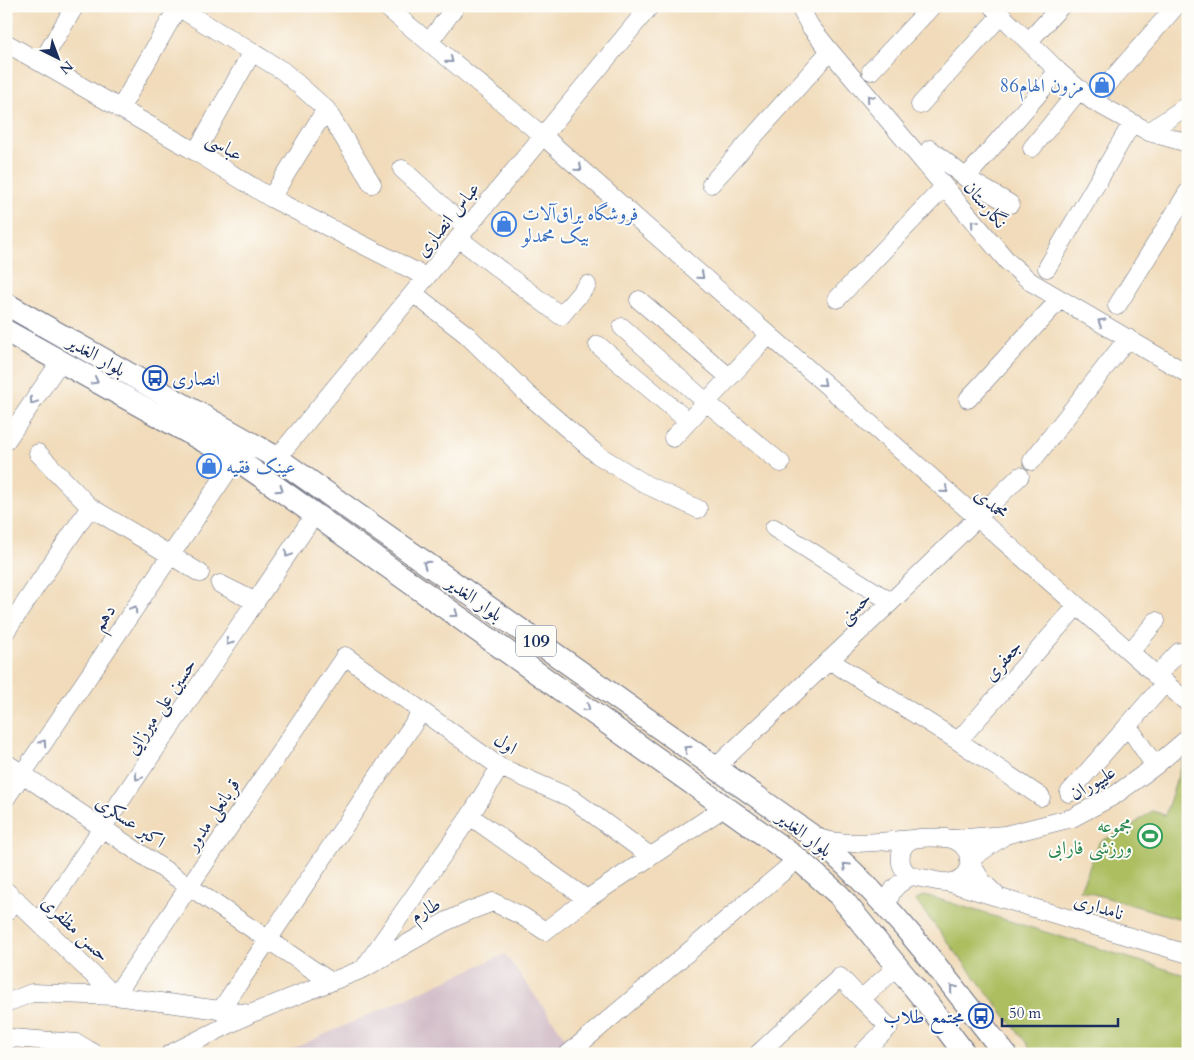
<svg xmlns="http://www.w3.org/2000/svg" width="1194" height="1060" font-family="Cardo,Amiri,serif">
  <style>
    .industrial { fill: #d2bdc8 }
    .green { fill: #acbe61; stroke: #647660 }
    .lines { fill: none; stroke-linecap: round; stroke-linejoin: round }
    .minor-casing { stroke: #666b7e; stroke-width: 19 }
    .major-casing { stroke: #666b7e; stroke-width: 24 }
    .minor { stroke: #fff; stroke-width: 18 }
    .major { stroke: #fff; stroke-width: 22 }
    .oneway { stroke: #8d97ae }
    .labels { text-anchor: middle; stroke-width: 4; stroke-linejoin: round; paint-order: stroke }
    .shield { fill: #fdfcf7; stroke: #5f6c8c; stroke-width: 1 }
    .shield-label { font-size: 18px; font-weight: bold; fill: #1b2f5e }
    .shop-label { font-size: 19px; fill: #366cbe; stroke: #fdfcf7; text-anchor: start }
    .street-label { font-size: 19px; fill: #1b2f5e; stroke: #fdfcf7 }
    .transit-label { font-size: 19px; fill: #164399; stroke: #fdfcf7; text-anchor: start }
    .leisure-label { font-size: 19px; fill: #27864d; stroke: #fdfcf7; text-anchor: end }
  </style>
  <rect width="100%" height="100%" fill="#fdfcf7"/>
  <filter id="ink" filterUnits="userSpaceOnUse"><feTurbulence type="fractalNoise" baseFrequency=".02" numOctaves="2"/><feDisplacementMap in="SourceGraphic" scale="10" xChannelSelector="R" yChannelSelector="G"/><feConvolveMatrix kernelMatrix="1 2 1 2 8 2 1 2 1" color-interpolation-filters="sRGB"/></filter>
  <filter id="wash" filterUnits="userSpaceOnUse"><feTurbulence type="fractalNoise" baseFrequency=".0096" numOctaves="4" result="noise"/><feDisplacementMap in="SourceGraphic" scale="20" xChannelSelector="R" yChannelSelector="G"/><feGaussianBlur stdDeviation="1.12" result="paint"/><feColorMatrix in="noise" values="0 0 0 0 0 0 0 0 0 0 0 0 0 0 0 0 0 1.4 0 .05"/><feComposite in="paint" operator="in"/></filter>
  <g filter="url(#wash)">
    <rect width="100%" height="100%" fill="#f1dbba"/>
    <path class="industrial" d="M505,954L577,1054H281Z"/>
    <path class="green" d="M1186,751L1188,752V921L1080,890L1100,841L1124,831L1152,811L1165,815Z
      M925,895L1188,976V1054H1035L915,900Z"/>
  </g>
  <g filter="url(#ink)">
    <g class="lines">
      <defs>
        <path id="minor" d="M176,6L283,71L326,109L372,184
          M385,6L543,136L1188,703
          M799,6L810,26L830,51L1008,262L1031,282L1188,374
          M992,6L1058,71L1093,101L1149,132L1188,143
          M1029,41L1061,6
          M429,42L456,6
          M6,43L196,152L271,198L426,277
          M41,63L75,6
          M871,71L932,6
          M1093,101L1176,6
          M920,105L1001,15
          M120,109L178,7
          M1149,132L1188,105
          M1032,148L1080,89
          M930,149L966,178L1010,204
          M196,152L252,52
          M402,169L467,228
          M966,178L1058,71
          M711,184L830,51
          M271,198L326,109
          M458,238L561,316L587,285
          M1047,268L1132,123
          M413,293L467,335L526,393L598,455L647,485L698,509
          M837,299L944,187
          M639,300L729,377
          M1117,306L1188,192
          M622,327L706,402L781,463
          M598,345L688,421
          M968,399L1060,299
          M673,438L769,335
          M6,441L60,362
          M38,453L90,507L200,573
          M277,458L650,6
          M1032,461L1128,338
          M774,528L891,602
          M220,584L256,602
          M6,631L90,507
          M1130,652L1156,621
          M829,660L958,741L1041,797
          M1156,676L1179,652
          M1128,726L1155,766
          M958,741L1077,606
          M6,763L331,982
          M715,768L891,602L1020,476
          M1069,793L1165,683
          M6,798L236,459
          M470,816L587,899
          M815,837C845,848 882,841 913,839
          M946,838C974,841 978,876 952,882C942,884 931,879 921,878C916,877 911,876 907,873C897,864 899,846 911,840C920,836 936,838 946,838Z
          M953,839L1005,835L1072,818L1115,795L1155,766L1188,738
          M947,882L1188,954
          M6,891L115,996
          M998,897L981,880L969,860L1004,836
          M887,909C890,889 895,886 911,876
          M6,912L17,900
          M39,921L315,514
          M366,965L470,816L500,767
          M115,996L345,656L500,767L571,798L650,856
          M6,1003L32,993L115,996L250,1014L363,969L445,922L469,911L493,902L522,916L545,931L587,899L725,807
          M220,1011L422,711
          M6,1040L11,1038L77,1043L95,1054
          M170,1054L250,1014
          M568,1054L798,859
          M758,1054L840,977L861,999
          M861,1054L889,1027L861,999L897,967"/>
        <path id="major" d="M6,304L277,458L814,837C888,898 946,978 1005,1054
          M6,331L236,459L265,479L798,859L839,895L930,1007L965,1054"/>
      </defs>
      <use href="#minor" class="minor-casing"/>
      <use href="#major" class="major-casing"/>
      <use href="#minor" class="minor"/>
      <use href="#major" class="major"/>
    </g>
    <defs><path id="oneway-chevron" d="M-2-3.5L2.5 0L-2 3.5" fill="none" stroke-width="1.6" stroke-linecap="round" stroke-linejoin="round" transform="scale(1.25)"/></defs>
    <g class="oneway">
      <use href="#oneway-chevron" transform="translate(450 60) rotate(39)"/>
      <use href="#oneway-chevron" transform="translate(870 98) rotate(-130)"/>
      <use href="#oneway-chevron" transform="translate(579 168) rotate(41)"/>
      <use href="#oneway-chevron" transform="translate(974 223) rotate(-130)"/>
      <use href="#oneway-chevron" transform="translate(701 276) rotate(41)"/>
      <use href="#oneway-chevron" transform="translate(1101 322) rotate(-150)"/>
      <use href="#oneway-chevron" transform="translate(95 381) rotate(29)"/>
      <use href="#oneway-chevron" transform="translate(823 383) rotate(41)"/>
      <use href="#oneway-chevron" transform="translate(33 401) rotate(124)"/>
      <use href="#oneway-chevron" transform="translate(280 489) rotate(35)"/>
      <use href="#oneway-chevron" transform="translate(945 490) rotate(41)"/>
      <use href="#oneway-chevron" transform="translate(288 554) rotate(124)"/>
      <use href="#oneway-chevron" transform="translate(426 564) rotate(-145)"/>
      <use href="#oneway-chevron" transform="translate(134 609) rotate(-56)"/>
      <use href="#oneway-chevron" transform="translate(455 614) rotate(36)"/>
      <use href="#oneway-chevron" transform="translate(229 642) rotate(124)"/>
      <use href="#oneway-chevron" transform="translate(587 708) rotate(36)"/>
      <use href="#oneway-chevron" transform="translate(43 743) rotate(-56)"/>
      <use href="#oneway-chevron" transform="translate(687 749) rotate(-145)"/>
      <use href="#oneway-chevron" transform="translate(138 777) rotate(124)"/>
      <use href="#oneway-chevron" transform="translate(846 866) rotate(-136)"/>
      <use href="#oneway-chevron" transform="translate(953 988) rotate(-128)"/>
    </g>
  </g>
  <defs>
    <symbol id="shop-ring" viewBox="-11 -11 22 22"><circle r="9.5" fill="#fdfcf7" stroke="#3f7fe0" stroke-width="1.5"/><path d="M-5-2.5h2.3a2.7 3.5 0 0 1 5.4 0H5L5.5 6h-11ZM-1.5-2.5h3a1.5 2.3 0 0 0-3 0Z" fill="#3f7fe0"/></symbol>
    <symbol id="bus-ring" viewBox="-11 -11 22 22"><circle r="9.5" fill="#fdfcf7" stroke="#1a4fb4" stroke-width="1.5"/><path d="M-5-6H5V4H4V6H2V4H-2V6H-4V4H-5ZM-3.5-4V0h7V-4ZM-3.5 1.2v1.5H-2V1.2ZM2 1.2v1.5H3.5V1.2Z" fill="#1a4fb4"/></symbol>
    <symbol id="stadium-ring" viewBox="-11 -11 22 22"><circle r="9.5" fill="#fdfcf7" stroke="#2e9e5b" stroke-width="1.5"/><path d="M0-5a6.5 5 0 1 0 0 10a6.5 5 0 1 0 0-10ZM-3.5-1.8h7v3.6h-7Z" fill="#2e9e5b"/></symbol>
  </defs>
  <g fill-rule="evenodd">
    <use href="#shop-ring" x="1088" y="71" width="28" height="28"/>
    <use href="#shop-ring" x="490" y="210" width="28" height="28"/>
    <use href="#bus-ring" x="141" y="364" width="28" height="28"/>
    <use href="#shop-ring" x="195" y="452" width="28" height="28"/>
    <use href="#stadium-ring" x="1136" y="822" width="28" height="28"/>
    <use href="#bus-ring" x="967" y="1002" width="28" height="28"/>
  </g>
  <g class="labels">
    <rect class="shield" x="516" y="625.5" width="40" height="31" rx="4"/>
    <g class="shield-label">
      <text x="536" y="647">109</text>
    </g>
    <g class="shop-label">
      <text x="1084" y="92" text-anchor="end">مزون الهام86</text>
      <text x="522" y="220">فروشگاه یراق‌آلات<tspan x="522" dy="22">بیک محمدلو</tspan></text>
      <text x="226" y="473">عینک فقیه</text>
    </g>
    <g class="street-label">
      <text transform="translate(225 146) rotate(31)" y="7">عباسی</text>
      <text transform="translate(986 204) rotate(50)" y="7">نگارستان</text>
      <text transform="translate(447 219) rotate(-51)" y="7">عباس انصاری</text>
      <text transform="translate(97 355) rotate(30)" y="7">بلوار الغدیر</text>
      <text transform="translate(992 503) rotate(41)" y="7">محمدی</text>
      <text transform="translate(475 598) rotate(35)" y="7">بلوار الغدیر</text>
      <text transform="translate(854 607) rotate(-43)" y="7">حسنی</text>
      <text transform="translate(103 617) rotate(-56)" y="7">دهم</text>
      <text transform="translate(1002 660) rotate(-49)" y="7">جعفری</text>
      <text transform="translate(160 706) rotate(-56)" y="7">حسین علی میرزایی</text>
      <text transform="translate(506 743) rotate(32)" y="7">اول</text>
      <text transform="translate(1092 782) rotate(-31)" y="7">علیپوران</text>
      <text transform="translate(212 814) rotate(-56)" y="7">قربانعلی مدور</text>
      <text transform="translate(131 821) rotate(34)" y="7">اکبر عسکری</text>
      <text transform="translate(805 833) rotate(37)" y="7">بلوار الغدیر</text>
      <text transform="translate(1099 906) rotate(17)" y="7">نامداری</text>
      <text transform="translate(425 909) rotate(-29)" y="7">طارم</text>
      <text transform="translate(76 928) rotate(44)" y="7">حسن مظفری</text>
    </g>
    <g class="transit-label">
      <text x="172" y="385">انصاری</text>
      <text x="964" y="1023" text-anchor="end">مجتمع طلاب</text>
    </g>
    <g class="leisure-label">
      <text x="1132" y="832">مجموعه<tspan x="1132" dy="22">ورزشی فارابی</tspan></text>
    </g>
  </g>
  <rect width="1194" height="1060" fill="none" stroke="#fdfcf7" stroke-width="25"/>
  <g transform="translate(58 58) rotate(138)" stroke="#fdfcf7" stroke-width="4" paint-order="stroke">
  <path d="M0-4L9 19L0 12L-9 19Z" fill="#1b2f5e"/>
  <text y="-8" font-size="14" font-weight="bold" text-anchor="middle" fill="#1b2f5e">N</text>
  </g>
  <path d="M1002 1018v8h116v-8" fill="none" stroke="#1b2f5e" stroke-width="2.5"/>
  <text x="1009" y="1018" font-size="15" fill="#1b2f5e" stroke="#fdfcf7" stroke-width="4" paint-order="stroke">50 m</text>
</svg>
